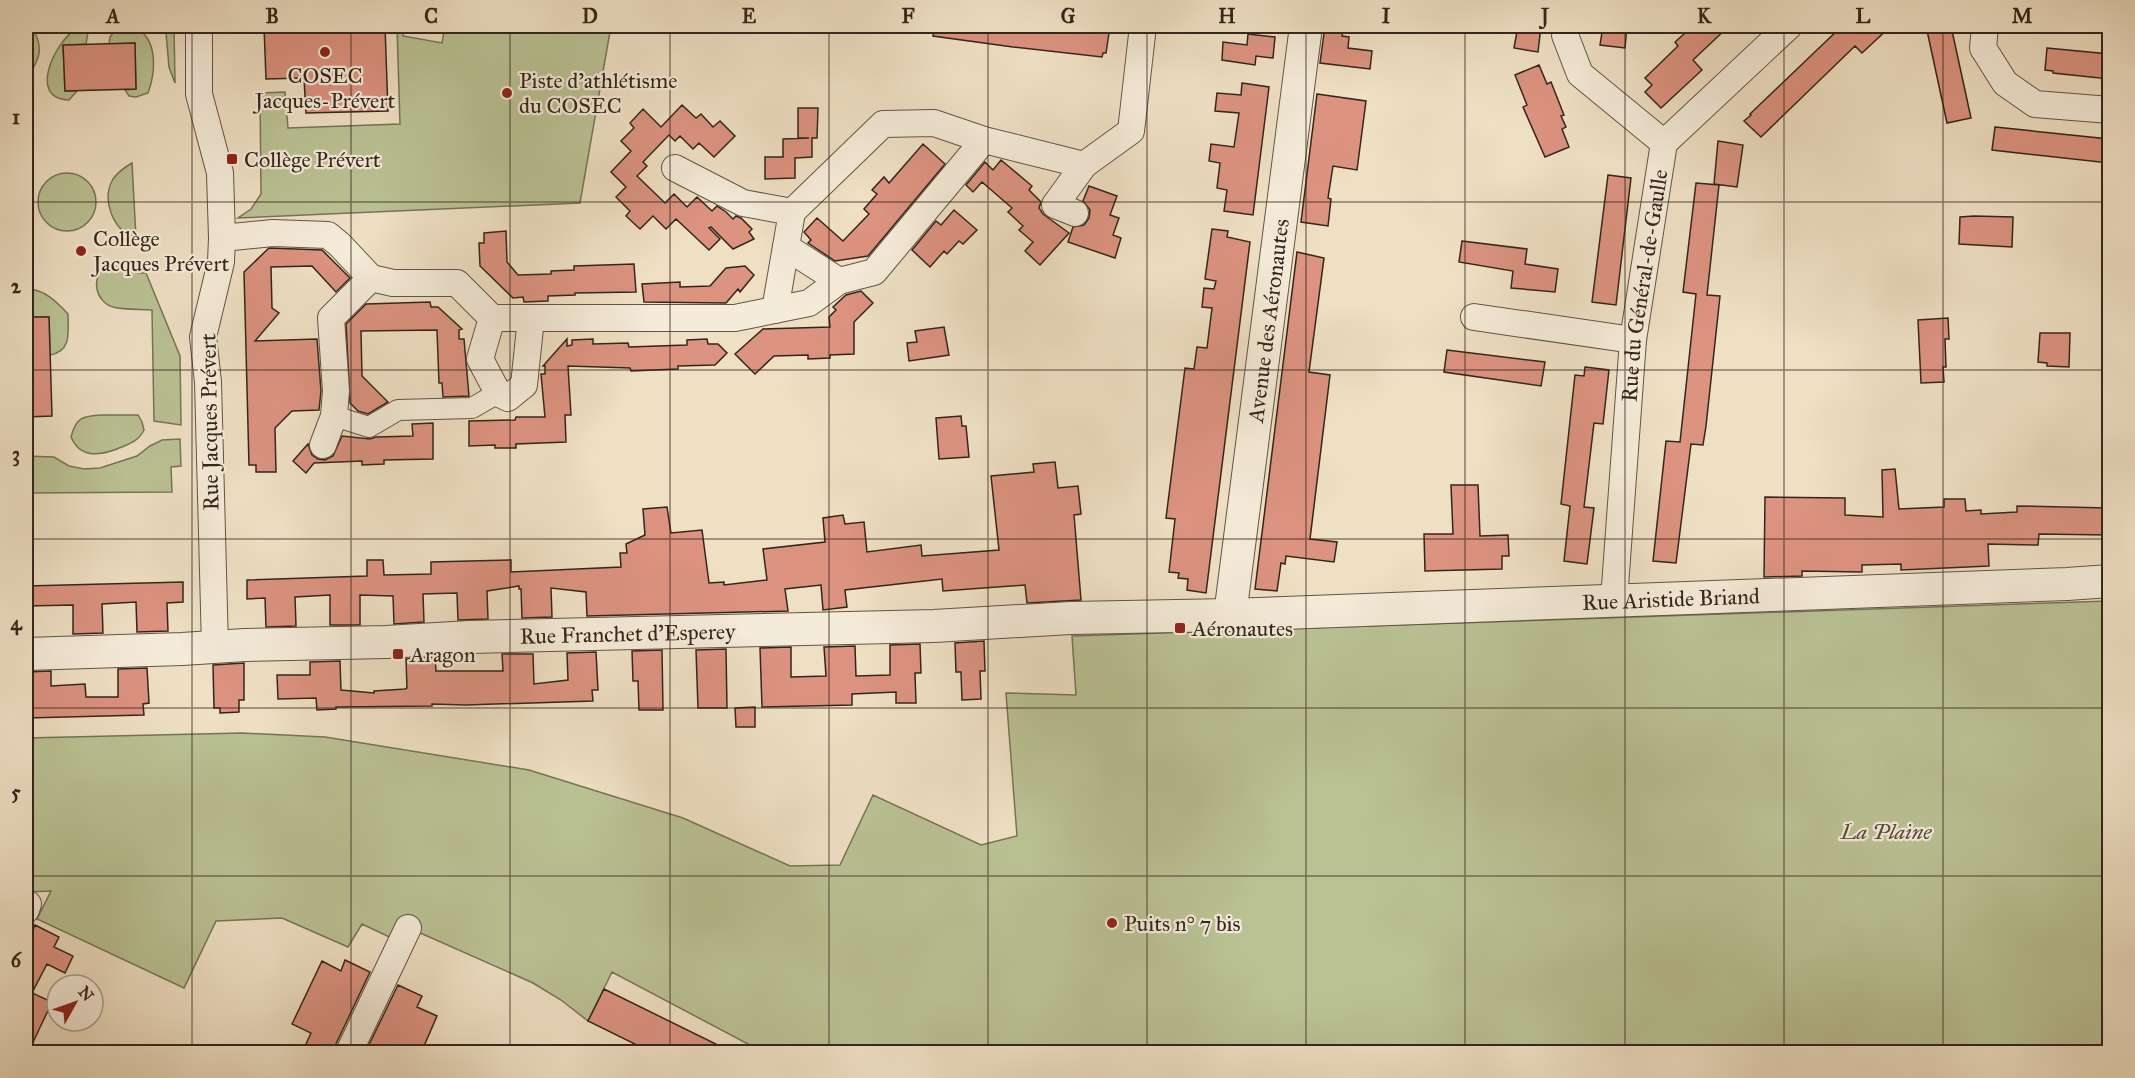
<svg xmlns="http://www.w3.org/2000/svg" width="2135" height="1078" font-family="'IM FELL Great Primer',serif">
  <style>
    .green { fill: #bac294; stroke: #767458; stroke-width: 1.5 }
    .building { fill: #dc9380; stroke: #33251b; stroke-width: 1.5 }
    .lines { fill: none; stroke-linecap: round; stroke-linejoin: round }
    .pedestrian-casing { stroke: #625445; stroke-width: 22 }
    .minor-casing { stroke: #625445; stroke-width: 28 }
    .tertiary-casing { stroke: #625445; stroke-width: 34 }
    .pedestrian { stroke: #f5ebd9; stroke-width: 20 }
    .minor { stroke: #f5ebd9; stroke-width: 26 }
    .tertiary { stroke: #f5ebd9; stroke-width: 32 }
    .grid { fill: none; stroke: #33251b; stroke-width: 1.5; stroke-opacity: 0.55 }
    .poi-dot { fill: #8f2418; stroke: #f5ebd9; stroke-width: 2 }
    .labels { text-anchor: middle; stroke-width: 4.5; stroke-linejoin: round; paint-order: stroke }
    .poi-label { font-size: 22px; fill: #33251b; stroke: #f5ebd9; text-anchor: start }
    .street-label { font-size: 22px; fill: #33251b; stroke: #f5ebd9 }
    .park-label { font-size: 22px; font-style: italic; fill: #554c39; stroke: #f5ebd9 }
    .neatline { fill: none; stroke: #33251b; stroke-width: 2 }
    .grid-label { font-size: 20px; text-anchor: middle; font-weight: bold; fill: #33251b }
  </style>
  <rect width="100%" height="100%" fill="#efe0c4"/>
  <filter id="stains"><feTurbulence type="fractalNoise" baseFrequency=".00333" numOctaves="4"/><feColorMatrix values="0 0 0 0 .2 0 0 0 0 .09 0 0 0 0 .02 0 0 0 .5 -.17"/></filter>
  <radialGradient id="worn" r=".72"><stop offset=".6" stop-color="#630" stop-opacity="0"/><stop offset="1" stop-color="#630" stop-opacity=".3"/></radialGradient>
  <path class="green" d="M162,26H174L175,83L169,67L166,33Z
    M397,26H404L403,36L442,43L445,26H611L580,203L238,218L251,209L261,194L260,93L285,92L288,128L400,124Z
    M135,27C158,39 156,71 148,93L136,97L129,96L125,90L136,89L135,43L109,44L110,37L115,30Z
    M76,29H84L88,32L86,44L63,46L65,91H77L69,100C27,99 55,42 76,29Z
    M26,33H35C45,54 36,62 26,81Z
    M132,163L136,238C113,231 101,200 113,179C118,172 125,167 132,163Z
    M38 202a29 29 0 1 1 58 0a29 29 0 1 1-58 0Z
    M131,261L137,264L138,273H146L180,356L181,425L154,421L152,310C139,309 125,310 113,307C95,302 90,276 107,266C114,262 123,262 131,261Z
    M26,289C43,288 57,302 68,314C68,332 72,351 50,355L49,317H26Z
    M102,415H138L142,422L144,430C138,442 129,444 117,449C98,456 80,458 71,437C76,417 83,416 102,415Z
    M32,416C34,428 35,435 26,443V417Z
    M180,439L181,466L171,467L172,492L26,493V456L54,457L69,466L84,469L100,468L137,456L150,446L162,440Z
    M2109,601V1052H763L612,972L588,1021L561,1000L533,983L409,928L400,942L362,924L348,947L282,918L216,921L184,988L37,919L51,891L26,892V738L242,733L325,737L529,770L683,818L790,866L840,865L873,795L981,845L1017,836L1006,693L1076,695L1072,636Z"/>
  <path class="building" d="M264,26H385L388,111L306,113L304,78L266,79Z
    M934,26H1110L1106,53H1103L1102,57L1013,47L933,36Z
    M1325,26H1344L1342,36L1349,37L1348,48L1372,51L1370,69L1320,63Z
    M1518,26H1541L1538,52L1514,48Z
    M1603,26H1627L1625,48L1600,45Z
    M1693,26H1729L1693,60L1702,70L1661,108L1645,92L1652,85L1645,78L1678,46L1675,42Z
    M1842,26H1891L1862,53L1855,46L1761,137L1744,121L1751,115L1750,114Z
    M1926,26H1951L1971,118L1947,123Z
    M1248,34L1275,37L1273,58L1256,56L1255,65L1222,60L1223,42L1247,45Z
    M135,43L136,89L65,91L63,45Z
    M2047,48L2109,54V79L2053,73V71L2045,70Z
    M1539,65L1547,84L1551,82L1564,115L1561,116L1566,127L1562,129L1569,147L1545,157L1523,107L1527,105L1515,75Z
    M1242,83L1269,87L1253,215L1224,211L1227,190L1217,188L1220,163L1209,161L1211,144L1234,147L1239,113L1215,111L1217,93L1241,95Z
    M1317,94L1366,101L1357,170L1333,166L1328,198L1331,199L1328,226L1301,222Z
    M682,105L696,118L701,114L713,127L720,121L735,136L714,157L699,143L693,149L680,136L675,141L669,135L643,162L647,166L637,176L665,203L674,194L687,207L697,197L712,211L717,206L726,212L733,219L736,216L741,218L752,229L749,232L754,239L733,249L711,227L709,228L720,239L709,250L676,219L666,229L653,216L640,229L626,216L630,211L616,197L626,187L611,172L631,151L621,141L634,128L630,123L643,109L661,127Z
    M798,108H818L817,138H812V157L795,158V178L765,179V157H783V139L809,138H798Z
    M1995,127L2109,139V163L1992,150Z
    M1718,141L1743,145L1737,187L1714,184Z
    M923,144L945,164L868,256L835,261L808,243L811,240L804,232L817,218L843,241L869,214L864,209L877,194L872,190L884,177L889,183Z
    M1001,160L1032,186L1029,190L1041,202L1039,208L1043,214L1069,233L1040,265L1025,251L1033,242L1019,230L1023,226L1008,212L1012,208L982,182L973,192L966,185L985,162L993,170Z
    M1608,175L1631,178L1616,305L1592,302Z
    M1696,183L1719,185L1707,295L1720,296L1706,426L1703,445L1691,444L1676,563L1653,561L1666,441L1680,442L1689,359L1696,294L1683,292Z
    M1089,186L1117,196L1110,215L1119,218L1113,235L1121,238L1115,258L1068,242L1073,227L1084,225L1089,218L1090,210L1083,201Z
    M954,210L977,230L963,244L959,241L947,254L944,251L930,267L912,250L936,221L941,225Z
    M1974,216L2013,217L2012,247L1959,244L1960,217Z
    M1212,229L1228,231L1227,237L1250,242L1206,593L1187,590L1188,579L1178,578L1179,573L1169,572L1175,519L1166,518L1185,368L1194,369L1197,347L1207,348L1212,308L1202,307L1204,288L1214,289L1216,281L1205,279Z
    M506,231L507,262L518,275L551,274V271L574,270V266L634,264L636,292L575,293V295L548,296V301L524,302L523,297L513,298L480,266L479,243H484V233Z
    M1462,241L1527,249L1525,264L1558,269L1555,292L1511,288L1513,271L1459,262Z
    M269,248L322,250L350,278L336,292L312,266L271,267L272,308L279,313L255,341L317,339L321,391L319,410L292,411L275,428L276,472H256V465H249L244,272Z
    M1297,252L1324,258L1309,372L1330,375L1310,539L1337,542L1334,562L1286,556L1285,564L1281,563L1277,591L1255,589Z
    M745,266L754,275L740,292L738,289L726,303L644,302L642,284L680,282V287L710,286L726,268Z
    M861,291L873,303L854,322V354L830,355V358L808,359V355L774,356L755,374L735,354L763,329L830,327L829,317L836,310L833,307L846,295Z
    M430,302L431,307H438L462,329L459,330V339H464L469,396L443,397L442,383H439L437,330L361,331L362,376L388,402L368,414L358,411L350,403L346,324L366,304Z
    M26,317H49L52,416L26,417Z
    M1948,318L1949,339H1945L1946,367H1943L1944,382L1921,383L1918,320Z
    M944,327L949,355L909,361L907,343L917,342L915,331Z
    M2040,333H2070L2069,367L2047,366V363L2038,362Z
    M567,339V346L572,345V340L593,339V344L628,343L629,347L687,345V340L707,339L708,344H718L727,353L715,365L678,366V369L631,371L630,368L568,366L571,415H565L566,442L516,444V448H495V445L469,446V421L515,420L516,417H545L541,374H545V366H543Z
    M1447,350L1545,362L1541,386L1444,372Z
    M1585,367L1609,370L1603,424L1594,423L1584,507L1594,508L1587,564L1564,561L1570,506L1561,504L1575,375L1584,376Z
    M961,416L962,426H966L969,457L939,459L936,418Z
    M433,423V459L384,460V464L362,465V461L314,463L306,473L293,461L308,444L312,455L318,459L325,460L333,456L342,436L370,439L376,437L413,436L412,424Z
    M1055,462L1058,488L1078,486L1081,514L1074,515L1081,600L1027,603L1025,585L943,591L942,579L845,590L847,607L823,610L821,585L785,589L788,611L587,616L586,592L551,588L552,617L522,618L521,589H519V586L487,591L488,619L458,620L457,593L423,594L424,622L394,624L393,596L360,595V625H330V595L295,597L296,626L266,627L265,598L247,599V580L367,576V560H383L384,575L431,574V562L511,560V572L621,567L620,553H627L626,544L645,535L643,509L667,507L671,533L702,530L709,583L724,582V585L767,580L763,549L825,542L823,518L843,515L845,524L864,522L867,552L921,545L922,556L999,550L991,476L1034,472L1033,464Z
    M1895,469L1899,509L1944,507V499H1965L1966,511L1981,510V514L2017,512V506L2109,508V535L2039,534L2038,545L1988,544L1989,566L1901,570V564L1862,565V572L1802,571V576L1764,577L1765,497L1845,498V515L1883,517L1882,470Z
    M1451,485H1478L1480,536L1508,535L1509,556H1502V569L1425,571L1424,534H1453Z
    M183,582V602L167,603L168,631L137,632L136,602L102,604L103,633L73,634V605L26,606V586Z
    M984,641L985,671H980L981,699L962,700L961,672H956L955,643Z
    M920,644L921,673H915L916,703H896V692L852,694V705L762,707L760,648L791,647V677L826,676L824,647L855,646L856,676L890,675V645Z
    M726,649L727,708H698L696,650Z
    M662,650L663,710H639L638,681H633L632,651Z
    M596,652L598,690H592L593,701L466,705L432,704V706L336,707V709L317,710L316,698L278,699L277,675H310V662L340,661L341,690L374,693V691L405,689L407,688L406,659L435,657L436,671H503L502,654H533L534,684L568,680L567,653Z
    M244,663V700H239V712L220,713V708H214L213,665Z
    M147,668L149,703L143,704L144,715L27,718L26,672L51,671V686L85,684L86,697H118V669Z
    M755,707V727H736L735,708Z
    M35,925L59,937L54,947L73,956L65,973L47,964L32,993L52,1002L28,1053H26V946Z
    M345,960L370,972L335,1046L334,1053H302L311,1033L292,1024L293,1022L322,961L341,971Z
    M398,985L422,996L417,1007L437,1016L421,1053H365Z
    M604,989L734,1053H653L588,1021Z"/>
  <g class="lines">
    <defs>
      <path id="pedestrian" d="M334,416L369,427L398,410L472,408L498,393"/>
      <g id="minor">
        <path d="M199,26V94L220,173L222,238L221,262L203,337L208,382L215,647"/>
        <path d="M1566,26L1565,35L1580,74L1664,143"/>
        <path d="M1985,26L1983,48L2005,83L2035,104L2110,110"/>
        <path d="M675,168L743,203L792,212"/>
        <path d="M1075,213L1055,205L1084,165"/>
        <path d="M222,238L273,233L328,235L340,245L371,278L393,283H457L492,318H735L809,303L839,281L874,272L984,140"/>
        <path d="M786,247L839,281"/>
        <path d="M775,310L792,212L883,124L934,123L984,140L1084,165L1131,131L1143,26"/>
        <path d="M1474,317L1633,340"/>
        <path d="M492,318L480,359L498,393L508,398L524,385L531,318"/>
        <path d="M323,445L334,416L336,391L331,318L371,278"/>
        <path id="s1" d="M1614,600L1633,340L1664,143L1789,26"/>
        <path d="M26,910L28,904"/>
        <path d="M349,1052L408,928"/>
      </g>
      <g id="tertiary">
        <path id="s2" d="M1230,615L1306,26"/>
        <path id="s3" d="M26,654L182,649L245,645L386,642L470,637L934,626L1071,618L1230,615L2067,584L2110,581"/>
      </g>
    </defs>
    <use href="#pedestrian" class="pedestrian-casing"/>
    <use href="#minor" class="minor-casing"/>
    <use href="#tertiary" class="tertiary-casing"/>
    <use href="#pedestrian" class="pedestrian"/>
    <use href="#minor" class="minor"/>
    <use href="#tertiary" class="tertiary"/>
  </g>
  <path class="grid" d="M192,26V1052M351,26V1052M510,26V1052M670,26V1052M829,26V1052M988,26V1052M1147,26V1052M1306,26V1052M1465,26V1052M1625,26V1052M1784,26V1052M1943,26V1052M26,202H2110M26,370H2110M26,539H2110M26,708H2110M26,876H2110"/>
  <g class="poi-dot">
    <circle cx="325" cy="52" r="6"/>
    <circle cx="507" cy="93" r="6"/>
    <rect x="226" y="153" width="12" height="12" rx="3"/>
    <circle cx="81" cy="251" r="6"/>
    <rect x="1174" y="622" width="12" height="12" rx="3"/>
    <rect x="392" y="648" width="12" height="12" rx="3"/>
    <circle cx="1112" cy="923" r="6"/>
  </g>
  <g class="labels">
    <g class="poi-label">
      <text x="325" y="83" text-anchor="middle">COSEC<tspan x="325" dy="25">Jacques-Prévert</tspan></text>
      <text x="519" y="88">Piste d'athlétisme<tspan x="519" dy="25">du COSEC</tspan></text>
      <text x="244" y="167">Collège Prévert</text>
      <text x="93" y="246">Collège<tspan x="93" dy="25">Jacques Prévert</tspan></text>
      <text x="1192" y="636">Aéronautes</text>
      <text x="410" y="662">Aragon</text>
      <text x="1124" y="931">Puits n° 7 bis</text>
    </g>
    <g class="street-label">
      <text dy="8" stroke="none"><textPath href="#s1" startOffset="316">Rue du Général-de-Gaulle</textPath></text>
      <text dy="8" stroke="none"><textPath href="#s2" startOffset="297">Avenue des Aéronautes</textPath></text>
      <text transform="translate(209 422) rotate(-91)" y="8">Rue Jacques Prévert</text>
      <text dy="8" stroke="none"><textPath href="#s3" startOffset="1646">Rue Aristide Briand</textPath></text>
      <text dy="8" stroke="none"><textPath href="#s3" startOffset="602">Rue Franchet d'Esperey</textPath></text>
    </g>
    <g class="park-label">
      <text x="1886" y="839">La Plaine</text>
    </g>
  </g>
  <rect width="2135" height="1078" fill="none" stroke="#efe0c4" stroke-width="66"/>
  <g transform="translate(75 1003) rotate(50)"><circle r="28" fill="#f5ebd9" stroke="#a79c8d" stroke-width="1.5"/>
  <path d="M0-4.5L10 22L0 15L-10 22Z" fill="#8f2418"/>
  <text y="-9" font-size="16" font-weight="bold" text-anchor="middle" fill="#33251b">N</text>
  </g>
  <rect x="33" y="33" width="2069" height="1012" class="neatline"/>
  <g class="grid-label">
    <text x="113" y="23">A</text>
    <text x="272" y="23">B</text>
    <text x="431" y="23">C</text>
    <text x="590" y="23">D</text>
    <text x="749" y="23">E</text>
    <text x="908" y="23">F</text>
    <text x="1068" y="23">G</text>
    <text x="1227" y="23">H</text>
    <text x="1386" y="23">I</text>
    <text x="1545" y="23">J</text>
    <text x="1704" y="23">K</text>
    <text x="1863" y="23">L</text>
    <text x="2022" y="23">M</text>
    <text x="16" y="124">1</text>
    <text x="16" y="293">2</text>
    <text x="16" y="461">3</text>
    <text x="16" y="630">4</text>
    <text x="16" y="799">5</text>
    <text x="16" y="967">6</text>
  </g>
  <rect width="100%" height="100%" filter="url(#stains)"/>
  <rect width="100%" height="100%" fill="url(#worn)"/>
</svg>
